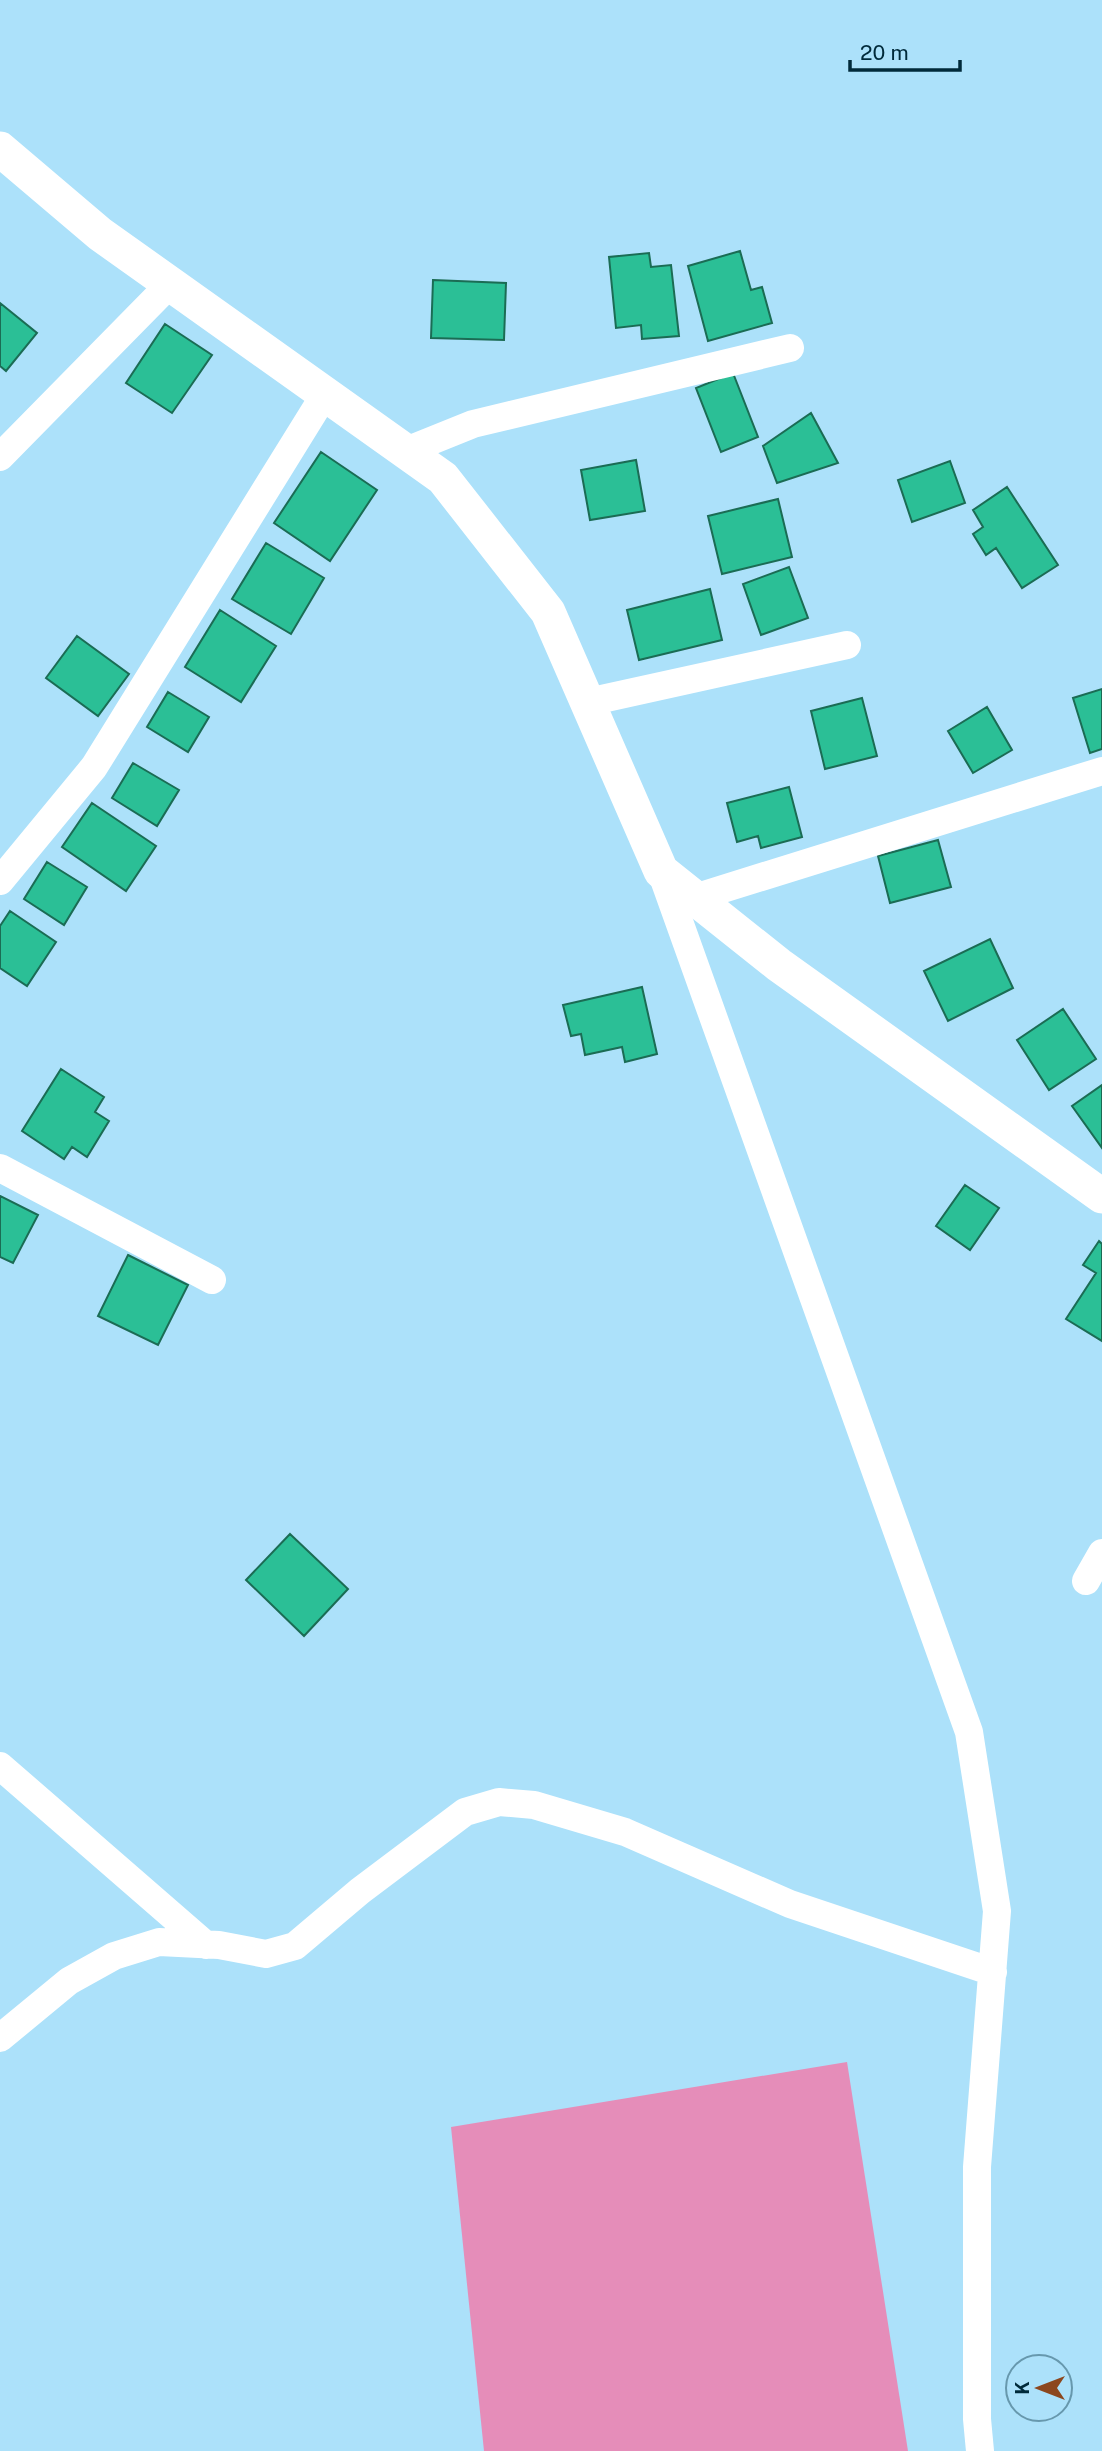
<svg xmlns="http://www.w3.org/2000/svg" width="1102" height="2451" font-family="'Public Sans',sans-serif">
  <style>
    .green { fill: #e58db9 }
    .building { fill: #2bbf96; stroke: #1b6c54; stroke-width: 2 }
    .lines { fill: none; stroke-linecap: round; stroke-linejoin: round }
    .minor { stroke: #fff; stroke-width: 28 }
    .tertiary { stroke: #fff; stroke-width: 35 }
  </style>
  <rect width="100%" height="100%" fill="#ace1fa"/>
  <path class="green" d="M847,2062L908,2451H484L451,2127Z"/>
  <path class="building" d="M740,251L751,290L762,287L772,323L708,341L688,266Z
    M649,253L651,267L671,265L679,336L642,339L641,325L616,328L609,257Z
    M433,280L506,283L504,340L431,338Z
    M0,303L37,333L6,371L0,366Z
    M165,324L212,355L172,413L126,383Z
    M733,373L758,437L721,452L696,388Z
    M811,413L838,463L777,483L763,446Z
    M321,452L377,490L330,561L274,523Z
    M636,460L645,511L590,520L581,470Z
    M950,461L965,503L912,522L898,480Z
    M1007,487L1058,565L1022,588L996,548L986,555L973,534L983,527L973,510Z
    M778,499L792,557L722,574L708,516Z
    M266,543L324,578L291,634L232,599Z
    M789,567L808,618L761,635L743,584Z
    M710,589L722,640L639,660L627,610Z
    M220,610L276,646L241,702L185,667Z
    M77,636L129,674L98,716L46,678Z
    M1102,689V749L1090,753L1073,698Z
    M168,692L209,717L188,752L147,727Z
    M862,698L877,756L825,769L811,711Z
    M987,707L1012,750L973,773L948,731Z
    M133,763L179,790L157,826L112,798Z
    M789,787L802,837L761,848L758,836L737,842L727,803Z
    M92,803L156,846L126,891L62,847Z
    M938,840L951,887L890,903L878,856Z
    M47,862L87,887L64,925L24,899Z
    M10,911L56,942L27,986L0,968V926Z
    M990,939L1013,988L948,1021L924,971Z
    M642,987L657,1054L625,1062L622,1047L585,1055L581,1034L571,1036L563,1005Z
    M1063,1009L1096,1059L1049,1090L1017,1040Z
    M61,1069L104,1097L95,1112L109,1121L87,1157L72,1147L64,1159L22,1131Z
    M1102,1085V1148L1072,1106Z
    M965,1185L999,1208L970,1250L936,1226Z
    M0,1196L38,1215L13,1263L0,1257Z
    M1099,1241L1102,1244V1341L1066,1319L1096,1273L1083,1265Z
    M128,1255L188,1285L158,1345L98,1316Z
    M290,1534L348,1589L304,1636L246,1580Z"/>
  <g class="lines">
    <path class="minor" d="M406,451L473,424L790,348
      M0,457L170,284
      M588,702L847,645
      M661,871L969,1732L997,1911L977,2167V2419L980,2451
      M0,881L94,767L325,394
      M694,898L1102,771
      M0,1168L212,1280
      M1086,1581L1102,1553
      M0,1766L206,1945
      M0,2038L69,1981L114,1956L159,1942L219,1945L266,1954L295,1946L360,1891L465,1812L499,1802L534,1805L625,1832L790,1904L993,1972"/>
    <path class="tertiary" d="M0,149L100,234L443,478L548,612L661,871L779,965L1102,1196"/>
  </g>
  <g transform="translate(1039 2388) rotate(270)"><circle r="33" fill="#ace1fa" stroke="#6798ad" stroke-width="2"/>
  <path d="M0-5L12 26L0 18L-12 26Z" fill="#8c471e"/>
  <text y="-10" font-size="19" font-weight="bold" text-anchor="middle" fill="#002a3a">K</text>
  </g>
  <path d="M850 60v10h110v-10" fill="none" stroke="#002a3a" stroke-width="3.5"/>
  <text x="860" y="60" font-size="21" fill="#002a3a" stroke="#ace1fa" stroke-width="5" paint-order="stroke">20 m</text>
</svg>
